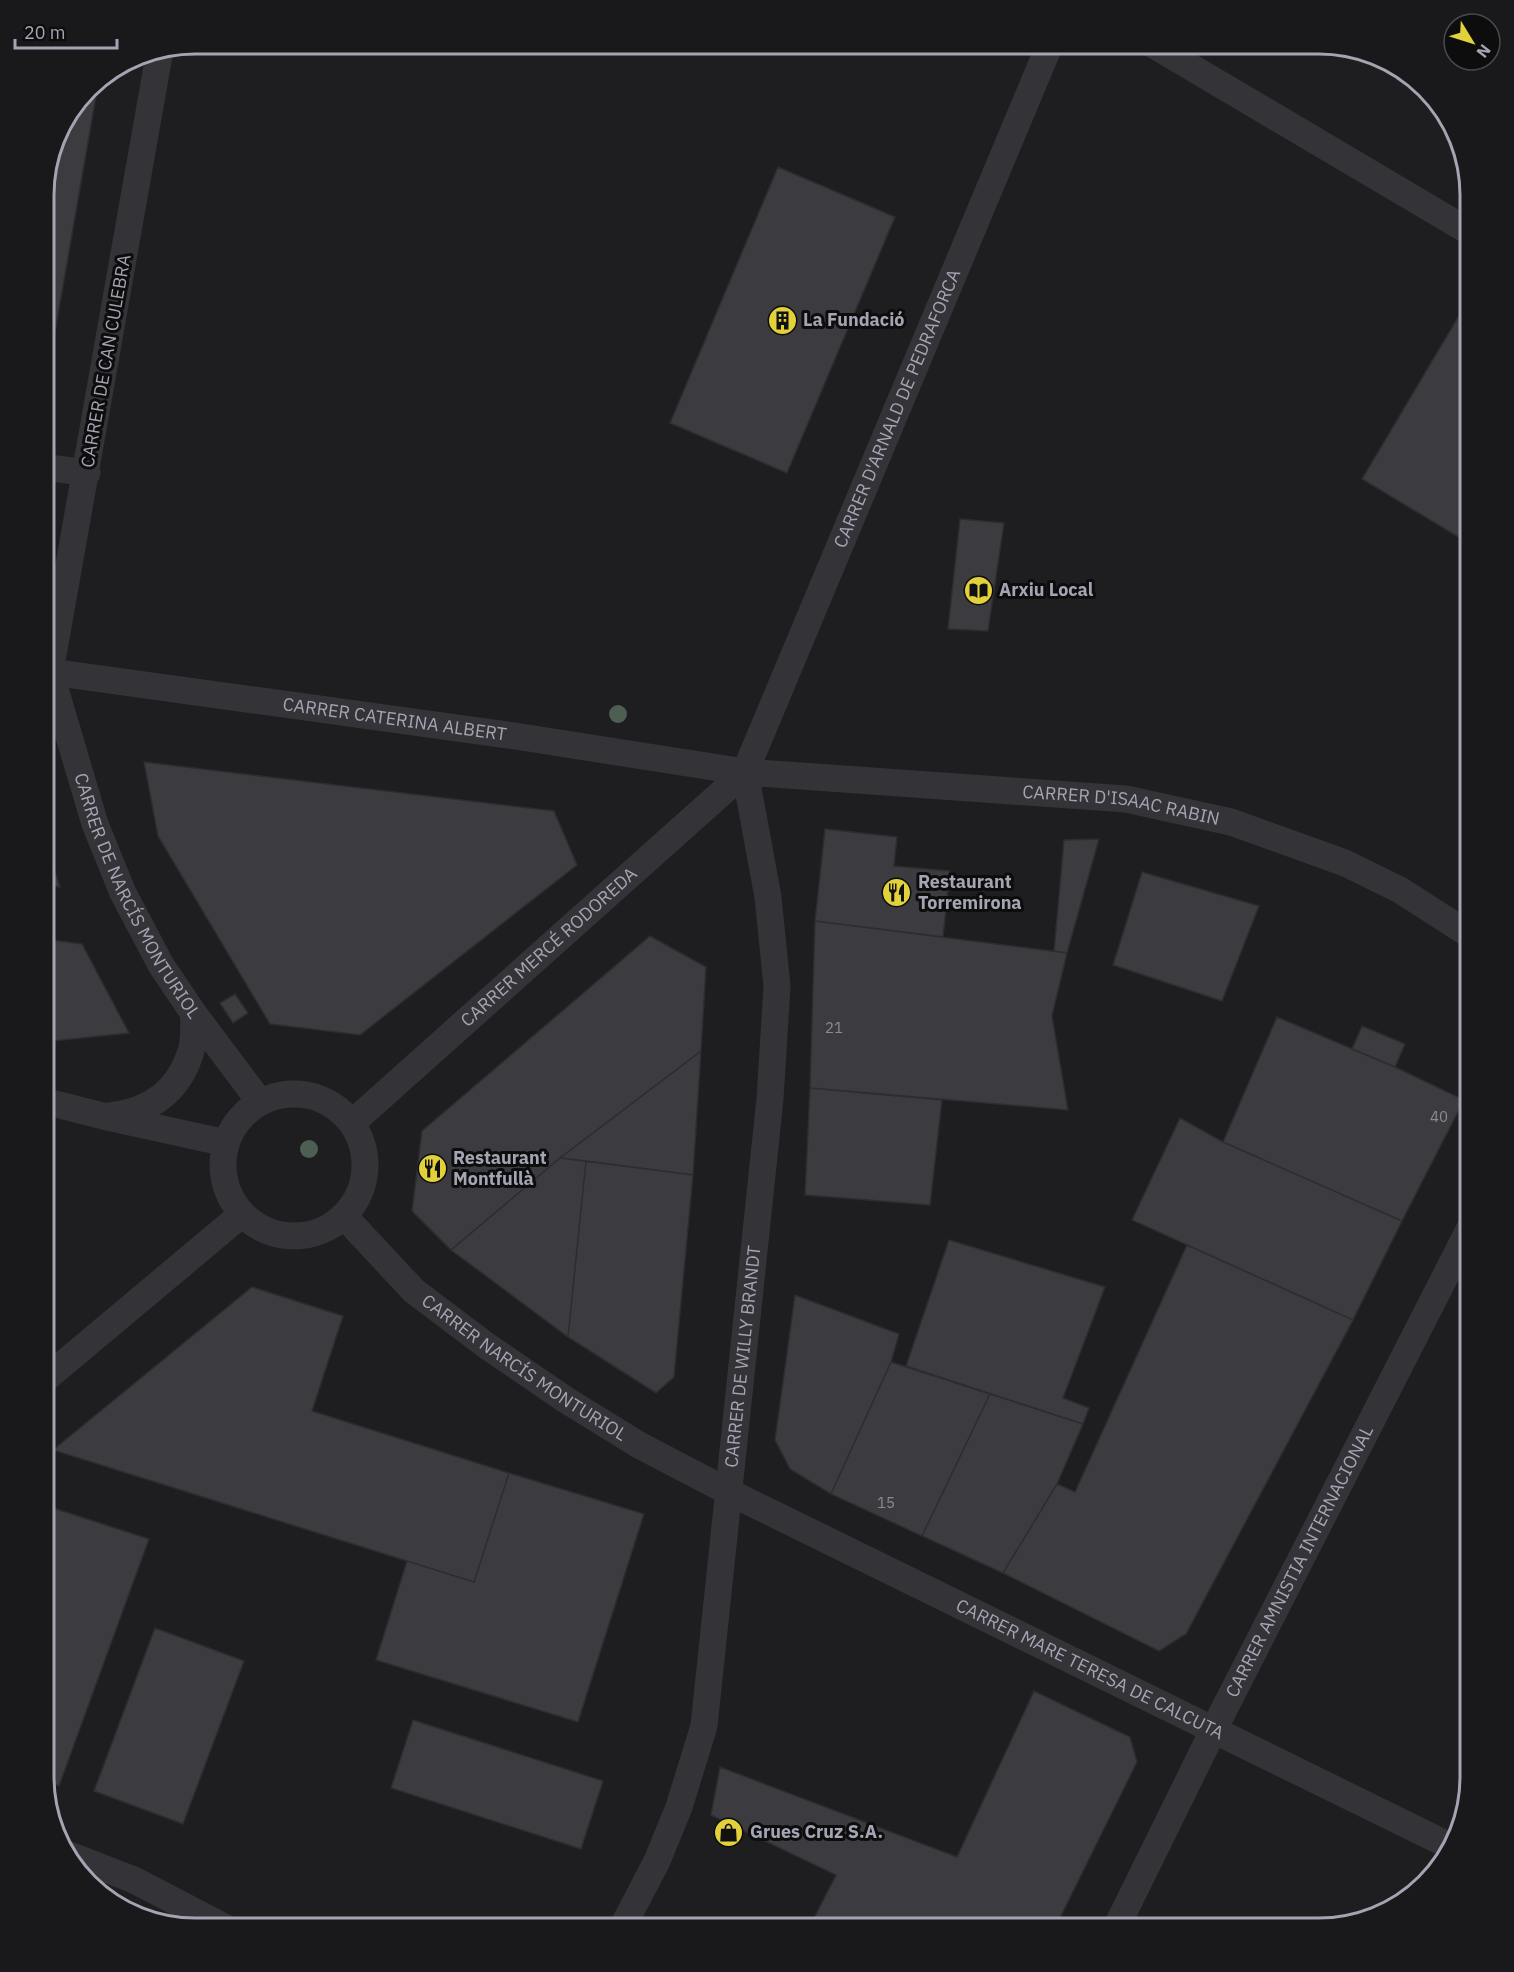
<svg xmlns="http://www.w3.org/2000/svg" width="1514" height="1972" font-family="'IBM Plex Sans',sans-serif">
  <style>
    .built { fill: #1e1e20 }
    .building { fill: #3c3c40; stroke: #2d2c2f; stroke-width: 1.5 }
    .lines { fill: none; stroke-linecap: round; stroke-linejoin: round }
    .minor { stroke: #343338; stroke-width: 27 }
    .tree { fill: #4d5e52 }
    .labels { text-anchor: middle; stroke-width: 6; stroke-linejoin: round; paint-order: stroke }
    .number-label { font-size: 15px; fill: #8a8b96 }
    .poi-label { font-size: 18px; font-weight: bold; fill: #a4a5b3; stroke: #0d0d0e; text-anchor: start }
    .street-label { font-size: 18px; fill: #a4a5b3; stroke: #0d0d0e }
    .rim { fill: none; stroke: #a4a5b3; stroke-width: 3 }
  </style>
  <rect width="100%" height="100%" fill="#121213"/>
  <path class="built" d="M195,44H1329L1395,64L1445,111L1470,195V1778L1450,1853L1403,1903L1320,1928H194L119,1908L69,1861L44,1777V184L59,127L95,81L137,55Z"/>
  <path class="building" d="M99,79L46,384L44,383V184L59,127L95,81Z
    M778,167L895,217L787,473L670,423Z
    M1470,297V544L1362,479Z
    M960,519L1004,523L988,631L948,629Z
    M144,762L554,811L577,865L360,1035L270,1024L158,836Z
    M825,829L897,837L894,866L950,871L943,937L815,921Z
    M44,839L60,887L44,885Z
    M1099,839L1067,953L1054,951L1064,840Z
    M1142,872L1259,906L1222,1001L1113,965Z
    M815,921L1067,953L1052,1016L1068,1110L810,1088Z
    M650,936L706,967L701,1051L560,1158L451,1250L412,1211L422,1131Z
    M44,939L82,944L129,1033L44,1042Z
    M235,994L248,1013L233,1023L220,1003Z
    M1277,1017L1395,1067L1464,1100L1402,1221L1223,1142Z
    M1362,1026L1405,1044L1395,1067L1352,1049Z
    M701,1051L693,1175L560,1158Z
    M810,1088L942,1100L930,1205L805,1195Z
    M1180,1118L1223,1142L1402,1221L1353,1320L1132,1220Z
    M560,1158L586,1161L568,1337L451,1250Z
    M586,1161L693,1175L674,1377L656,1393L568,1337Z
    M949,1240L1105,1287L1063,1398L1089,1408L1083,1424L906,1366Z
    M1187,1245L1353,1320L1186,1634L1159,1651L1003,1573L1057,1484L1075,1492Z
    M252,1287L343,1316L312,1411L509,1473L474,1582L53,1450Z
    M795,1295L899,1334L891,1362L831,1494L790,1469L775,1440Z
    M891,1362L990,1394L922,1536L831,1494Z
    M990,1394L1083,1424L1057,1484L1003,1573L922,1536Z
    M509,1473L644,1514L578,1722L376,1660L407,1561L474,1582Z
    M44,1505L149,1539L59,1786L45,1781L44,1777Z
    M155,1628L244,1661L183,1824L94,1791Z
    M1034,1691L1130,1737L1137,1762L1055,1928H809L836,1875L711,1815L720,1767L957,1857Z
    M413,1720L603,1781L581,1849L391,1788Z"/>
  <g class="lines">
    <g class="minor">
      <path d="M1152,44L1470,232"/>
      <path id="s1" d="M160,50L50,672L95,824L123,893L161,965L194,1014L260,1102"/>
      <path d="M44,467L87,473"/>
      <path id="s2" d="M44,671L515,736L745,772L1126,799L1231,822L1345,863L1400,890L1470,935"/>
      <circle cx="294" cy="1165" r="71"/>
      <path d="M44,1101L103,1116L226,1143"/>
      <path d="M110,1116C151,1111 179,1091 191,1051C195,1040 193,1025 194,1014"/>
      <path id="s3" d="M352,1123L745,772L1050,44"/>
      <path id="s4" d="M344,1216L414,1291L487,1346L566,1400L639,1445L727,1491L1452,1847"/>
      <path d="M44,1380L242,1214"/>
      <path d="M67,1854L134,1880L226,1928"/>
      <path id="s5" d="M622,1928L657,1861L679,1807L704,1726L770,1099L777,986L768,897L745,772"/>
      <path id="s6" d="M1116,1928L1214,1729L1470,1228"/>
    </g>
  </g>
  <g class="tree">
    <circle cx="618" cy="714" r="9"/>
    <circle cx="309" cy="1149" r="9"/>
  </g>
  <defs>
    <symbol id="building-disc" viewBox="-11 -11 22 22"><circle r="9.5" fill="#e2d13b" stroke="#0d0d0e"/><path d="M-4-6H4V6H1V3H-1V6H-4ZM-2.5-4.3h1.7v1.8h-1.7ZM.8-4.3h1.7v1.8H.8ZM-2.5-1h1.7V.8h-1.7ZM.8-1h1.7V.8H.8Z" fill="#111"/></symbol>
    <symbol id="library-disc" viewBox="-11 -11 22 22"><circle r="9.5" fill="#e2d13b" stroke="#0d0d0e"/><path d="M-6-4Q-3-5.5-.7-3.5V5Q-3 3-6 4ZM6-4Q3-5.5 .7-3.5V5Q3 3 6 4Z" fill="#111"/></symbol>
    <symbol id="restaurant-disc" viewBox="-11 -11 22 22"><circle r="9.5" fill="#e2d13b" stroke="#0d0d0e"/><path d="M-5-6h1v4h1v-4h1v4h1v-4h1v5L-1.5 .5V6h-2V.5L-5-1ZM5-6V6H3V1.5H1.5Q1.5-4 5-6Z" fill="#111"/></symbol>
    <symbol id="shop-disc" viewBox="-11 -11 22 22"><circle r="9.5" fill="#e2d13b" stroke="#0d0d0e"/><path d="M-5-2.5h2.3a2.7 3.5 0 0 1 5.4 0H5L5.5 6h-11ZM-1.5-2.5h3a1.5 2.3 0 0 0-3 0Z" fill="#111"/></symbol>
  </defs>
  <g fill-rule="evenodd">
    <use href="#building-disc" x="766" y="304" width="33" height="33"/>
    <use href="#library-disc" x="962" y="574" width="33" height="33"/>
    <use href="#restaurant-disc" x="880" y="876" width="33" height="33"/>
    <use href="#restaurant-disc" x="416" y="1152" width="33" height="33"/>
    <use href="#shop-disc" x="712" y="1816" width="33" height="33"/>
  </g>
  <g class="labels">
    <g class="number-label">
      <text x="834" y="1033">21</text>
      <text x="1439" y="1122">40</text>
      <text x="886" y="1508">15</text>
    </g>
    <g class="poi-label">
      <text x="803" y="326">La Fundació</text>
      <text x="999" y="596">Arxiu Local</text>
      <text x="918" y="888">Restaurant<tspan x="918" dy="21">Torremirona</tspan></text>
      <text x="453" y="1164">Restaurant<tspan x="453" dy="21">Montfullà</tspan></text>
      <text x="750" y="1838">Grues Cruz S.A.</text>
    </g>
    <g class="street-label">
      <text transform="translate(106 361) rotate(-80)" y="6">CARRER DE CAN CULEBRA</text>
      <text dy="6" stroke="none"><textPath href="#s3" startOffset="921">CARRER D'ARNALD DE PEDRAFORCA</textPath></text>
      <text dy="6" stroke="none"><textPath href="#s2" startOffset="354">CARRER CATERINA ALBERT</textPath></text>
      <text dy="6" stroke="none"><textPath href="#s2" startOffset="1086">CARRER D'ISAAC RABIN</textPath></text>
      <text dy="6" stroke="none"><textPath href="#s1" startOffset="873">CARRER DE NARCÍS MONTURIOL</textPath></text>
      <text dy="6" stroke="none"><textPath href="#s3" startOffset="264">CARRER MERCÉ RODOREDA</textPath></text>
      <text dy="6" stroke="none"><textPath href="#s5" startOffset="590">CARRER DE WILLY BRANDT</textPath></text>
      <text dy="6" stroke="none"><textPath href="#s4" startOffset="237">CARRER NARCÍS MONTURIOL</textPath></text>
      <text dy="6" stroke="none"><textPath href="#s6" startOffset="410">CARRER AMNISTIA INTERNACIONAL</textPath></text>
      <text dy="6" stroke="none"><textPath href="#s4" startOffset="879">CARRER MARE TERESA DE CALCUTA</textPath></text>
    </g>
  </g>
  <path d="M0 0H1514V1972H0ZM195 54H1319A141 141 0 0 1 1460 195V1777A141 141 0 0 1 1319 1918H195A141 141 0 0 1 54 1777V195A141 141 0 0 1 195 54Z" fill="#19191b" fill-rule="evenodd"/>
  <path class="rim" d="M195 54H1319A141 141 0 0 1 1460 195V1777A141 141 0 0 1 1319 1918H195A141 141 0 0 1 54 1777V195A141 141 0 0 1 195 54Z"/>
  <g transform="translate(1472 42) rotate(128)"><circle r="28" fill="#0d0d0e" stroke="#494a50" stroke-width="1.5"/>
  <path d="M0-4.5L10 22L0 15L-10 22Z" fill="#e2d13b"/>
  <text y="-9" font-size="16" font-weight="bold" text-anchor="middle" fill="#a4a5b3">N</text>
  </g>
  <path d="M15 39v9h102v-9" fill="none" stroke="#a4a5b3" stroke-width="3"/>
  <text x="24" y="39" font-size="18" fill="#a4a5b3" stroke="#0d0d0e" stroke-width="4.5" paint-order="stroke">20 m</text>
</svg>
